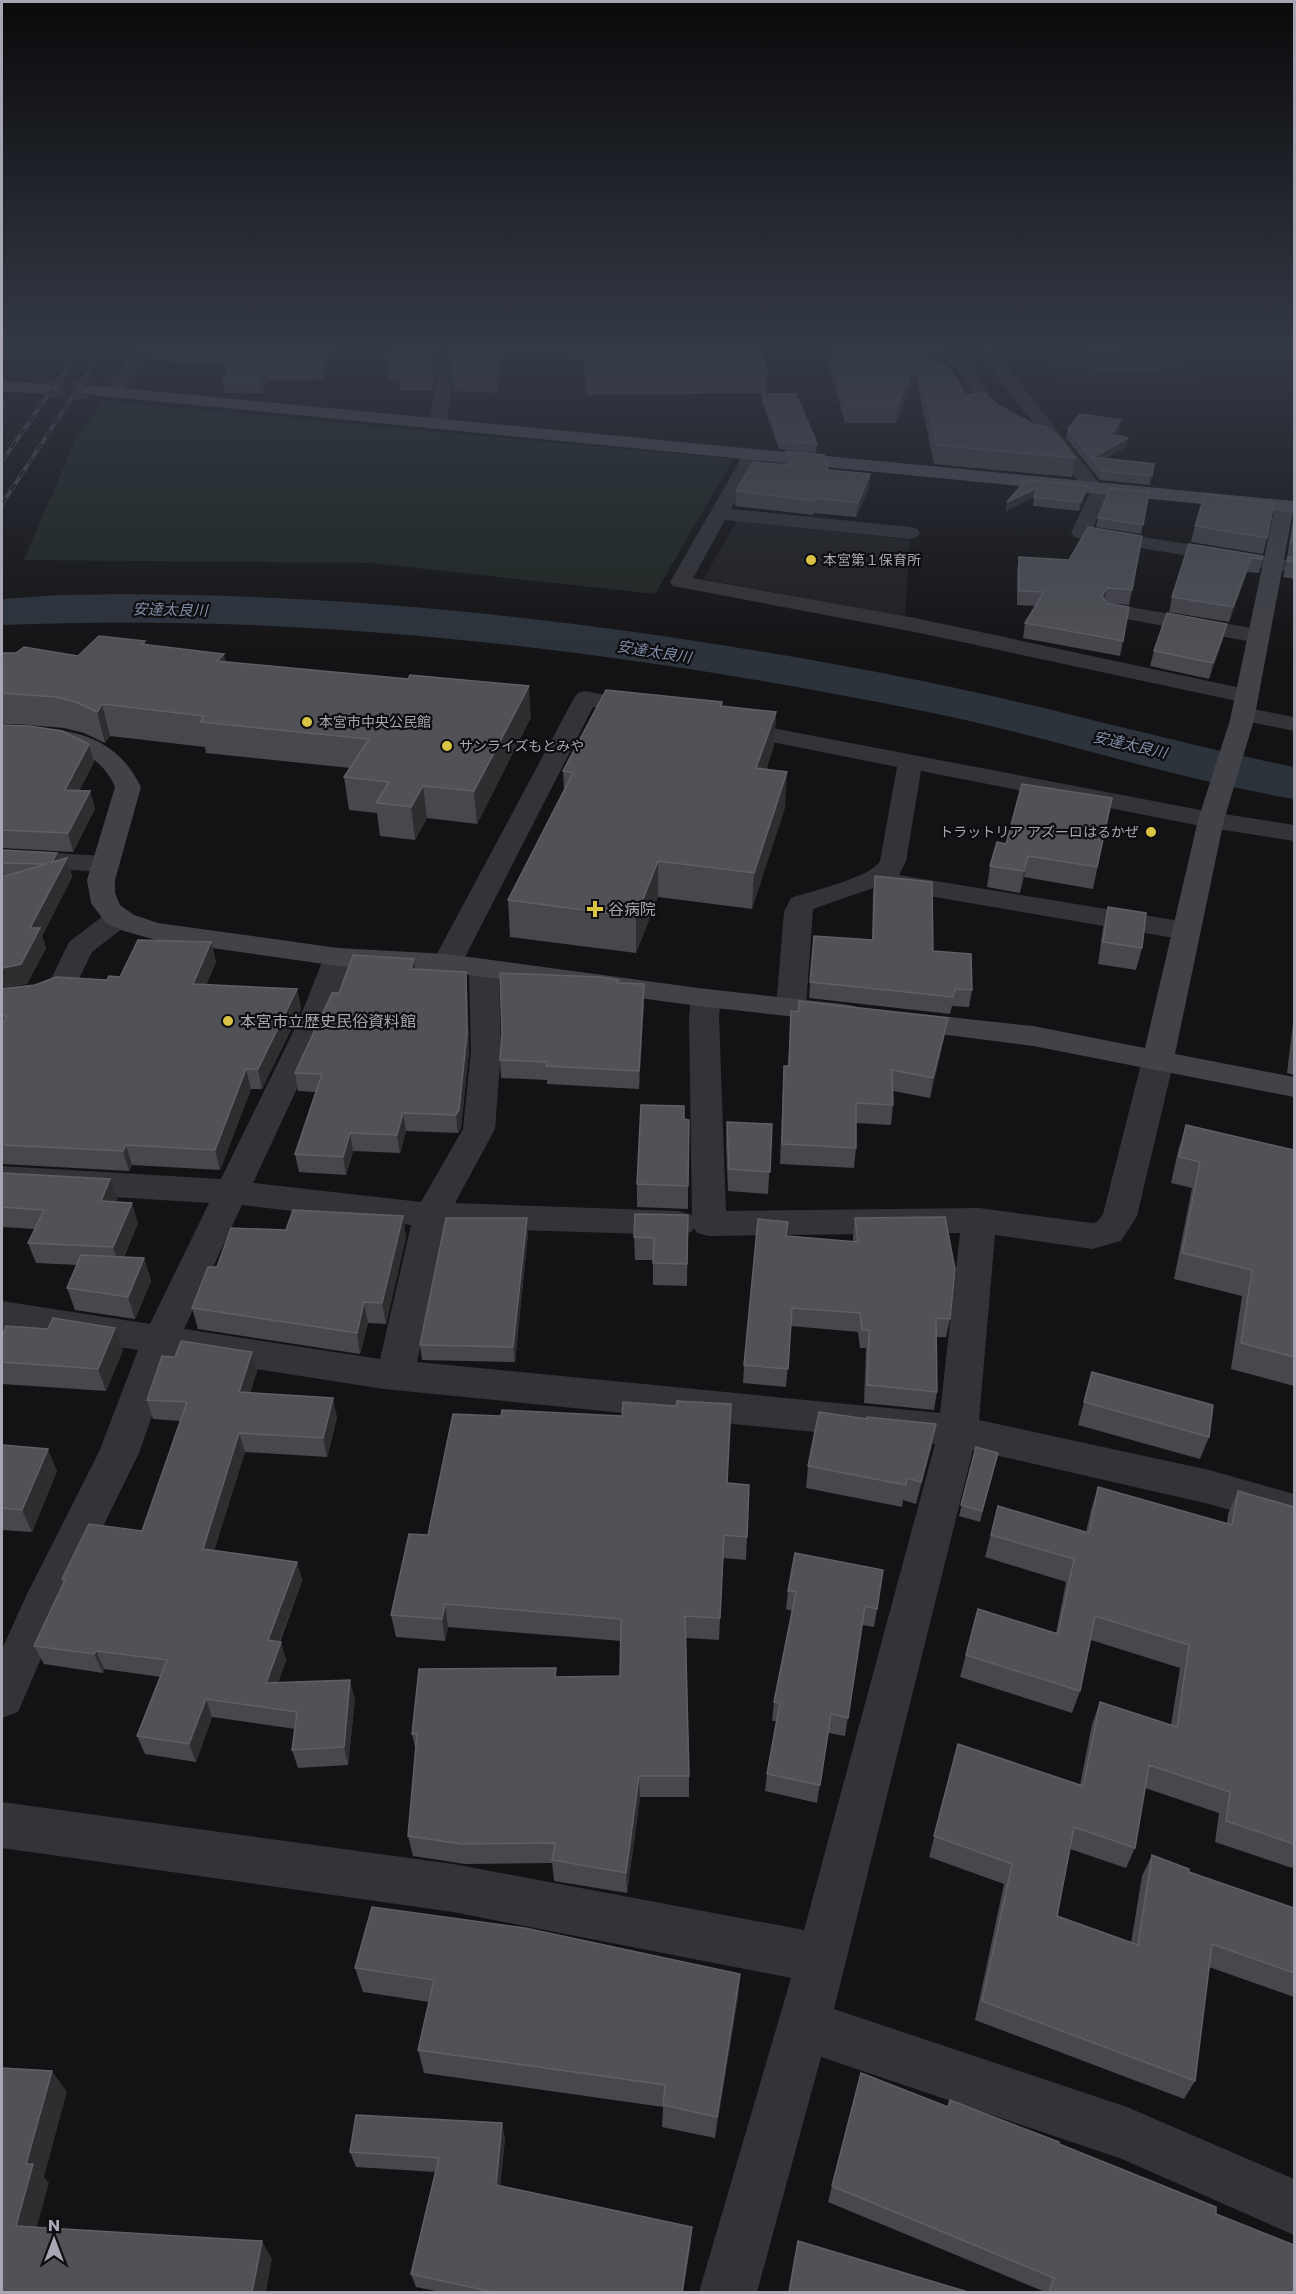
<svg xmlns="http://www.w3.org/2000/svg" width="1296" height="2294" font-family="Poppins,'Noto Sans JP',sans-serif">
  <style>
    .built { fill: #1f1f21 }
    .green { fill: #1f2621 }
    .water { fill: #2d333b }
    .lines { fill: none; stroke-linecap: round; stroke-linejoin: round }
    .river { fill: #2d333b; fill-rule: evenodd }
    .primary-tunnel { stroke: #303034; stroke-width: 18; stroke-dasharray: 18 9; stroke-linecap: butt }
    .street { fill: #343438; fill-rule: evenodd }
    .secondary { fill: #424348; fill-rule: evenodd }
    .primary { fill: #505057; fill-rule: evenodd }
    .rail-casing { stroke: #4d4e53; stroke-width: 4 }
    .rail { stroke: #0e0d0f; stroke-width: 2; stroke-dasharray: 8; stroke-linecap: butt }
    .wall { fill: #47474c }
    .shaded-wall { fill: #2e2e31 }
    .building { fill: #515257; stroke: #5f5f65; stroke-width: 1.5 }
    .poi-dot { fill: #dac445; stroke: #0e0d0f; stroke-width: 2 }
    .labels { text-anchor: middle; stroke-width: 4.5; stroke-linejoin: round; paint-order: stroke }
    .far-poi-label { font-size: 14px; fill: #a6a7b2; stroke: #0e0d0f; text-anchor: start }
    .far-water-label { font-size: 15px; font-style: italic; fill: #818faa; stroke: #0e0d0f }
    .poi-label { font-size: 16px; fill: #a6a7b2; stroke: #0e0d0f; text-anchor: start }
  </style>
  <rect width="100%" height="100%" fill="#131214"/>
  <path class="built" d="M1042,344H1173L1197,381L1051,376Z
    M1189,344H1294V355Z
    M737,521L910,540L905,617L703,579Z"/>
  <path class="green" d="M104,401L733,459L655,594L371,563L24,560L77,436Z"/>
  <path class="water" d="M1081,347L1150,349L1156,363L1086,360Z
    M1087,362L1157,364L1161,373L1090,371Z"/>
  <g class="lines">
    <path class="river" d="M59,595C350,589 642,625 927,682C1050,707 1171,742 1294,767V799C1169,778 1048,736 923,711C620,650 311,612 2,625V599Z"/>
    <path class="primary-tunnel" d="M45,389L90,390"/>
    <path class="street" d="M136,344H152L119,397H107L105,393Z
      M444,344H460L446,425L443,429H431L428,425Z
      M914,344H935L968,360L992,399L1017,419L1020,423L1017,427C983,435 972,379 954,366C944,358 928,353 916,347Z
      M973,344H989L1099,483L1108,484L1110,488L1093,529L1294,561V573L1074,537L1071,533L1090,492L1085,491Z
      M752,450L758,451L761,455L731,509L910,527L917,529L920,533L917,537L910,539L725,520L693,578L915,618L1246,689L1254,691L1258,696L1254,701L1246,703L915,632L673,586L670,582L743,455L746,451Z
      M1112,604L1258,629L1266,631L1269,636L1266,641L1258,643L1104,615L1101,610L1104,605Z
      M586,691L652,705L656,710L652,715L644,717L593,707L462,963L457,969L447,972L437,969L432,963L574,698L578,693Z
      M1243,707L1294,717V731L1235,719L1231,714L1235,709Z
      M730,720L1211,812L1294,825V841L1211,828L921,771L906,861L899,875L1186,922L1196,925L1200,931L1196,937L1186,940L876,887L813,909L806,1007L802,1014L791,1016L780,1014L776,1007L784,912L791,898C811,891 870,878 880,861L897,767L722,732L718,727L722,722Z
      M2,850L106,856L116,858L119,864L116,870L106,872L2,866Z
      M117,911L127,913L131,919L127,925L92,952L73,991L41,1002L2,1008V990L36,985L51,979L69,942L107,913Z
      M338,948L348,951L352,957L329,1020L253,1183L421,1202L463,1129L471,1051L469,968L474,962L484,959L494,962L499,968L501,1051L495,1129L455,1203L679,1211L692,1215L689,1017L691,998L695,992L706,989L717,992L721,998L719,1017L726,1211L979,1208L1092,1223L1097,1222L1103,1214L1142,1060L1147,1053L1158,1050L1169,1053L1174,1060L1137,1216L1121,1241L1092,1249L995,1235L979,1420L1209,1470L1294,1494V1528L1209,1504L973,1450L834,2009L1127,2107L1294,2179V2235L1122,2159L821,2057L757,2292H699L791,1978L453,1912L2,1848V1802L453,1864L804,1930L935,1444L384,1389L173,1356L139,1453L61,1612L18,1712L2,1718V1649L27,1594L99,1452L138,1350L2,1329V1301L150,1324L209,1203L2,1190V1166L221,1179L299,1020L324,957L328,951ZM242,1205L411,1225L380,1359L184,1329ZM446,1228L679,1235L691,1232L694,1228L697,1233L709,1236L960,1233L940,1413L417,1362Z"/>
    <path class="secondary" d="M1285,500L1292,502L1294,506L1254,720L1224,820L1175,1054L1294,1077V1097L1033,1046L892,1028L888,1021L892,1014L903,1012L1033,1026L1145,1048L1198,820L1230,720L1275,506L1278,502Z
      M2,727C60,727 113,729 141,787L115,880V893L120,905L134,915L158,923L338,948L447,954L706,989L843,1004L854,1006L858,1013L854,1020L843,1022L706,1007L447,972L338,966L156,940L124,931L106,923L91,903L87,880L115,787C95,741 45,742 2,741Z"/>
    <path class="primary" d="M2,381L45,384L53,389L45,394L2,391Z
      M90,385L1294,501V513L84,394L82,390Z"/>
    <defs>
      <path id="rail" d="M2,461L84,344
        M2,504L107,344"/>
    </defs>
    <use href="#rail" class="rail-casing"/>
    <use href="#rail" class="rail"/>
  </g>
  <path class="wall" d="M338,344L324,379L268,381L263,393H225L223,381L230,367L148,359L146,347Z
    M443,344L432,391H400L399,379H389L386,358Z
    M457,344H760L767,371L766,393L586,395L585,359L505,358L497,393L454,391L452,369Z
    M893,344H922L926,346L925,354L966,395L996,404L1075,458L1072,477L934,464L916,376L896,423H845L830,369L831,351H898Z
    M940,344H952V350Z
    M762,394L817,444L816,453L779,449L762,402Z
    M1068,429H1120L1115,435L1128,438L1126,447L1105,459L1154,464L1150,485L1100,480L1066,438Z
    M786,451L828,470L870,474L869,488L856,517L814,513L813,515L735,506L736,491L785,465Z
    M1088,486L1086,495L1079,511L1033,506L1034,497L1006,511L1007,502Z
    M1149,492L1141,534L1096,527L1098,518Z
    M1294,514V579L1283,577L1288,558H1287Z
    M1195,526L1267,538L1263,554L1191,542Z
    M1189,544L1263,556L1259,573L1247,572L1229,622L1169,612L1172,597Z
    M1019,557L1132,590L1129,605L1108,603L1123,641L1120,656L1023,638L1025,623L1036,606L1017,605V571Z
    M1227,624L1223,639L1209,679L1150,666L1154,651Z
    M145,641V645L226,662L531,717L477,824L427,818L415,840L380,836L377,813L349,810L344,777L350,768L206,753L205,747L110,736L105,743L84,733L64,728L17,724H2V653L78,656Z
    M722,706L776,712L774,746L766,770L785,807L752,909L658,897L636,953L510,937L508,900L564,790L563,771Z
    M2,725L89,744L94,762L79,791H90L95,809L73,852L2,848Z
    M1112,798L1093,889L1024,877L1020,893L987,887L990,866L1006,844Z
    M2,850L60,860L67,858L72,877L42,936L46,948L27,984L2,988Z
    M875,876L933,951L972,990L969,1007L952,1006L950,1014L809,998L814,936L872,940L873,892Z
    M1108,907L1142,948L1136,970L1098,964L1103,928Z
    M211,942L216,962L206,985L297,989L301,1009L262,1089H251L220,1170L132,1165L129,1171L2,1164V989L107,980L120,977Z
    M416,969L467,989L469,1051L461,1128L458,1133L406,1131L400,1153L353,1151L346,1175L299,1172L295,1154L316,1092L298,1091L295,1073L339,993Z
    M619,980V983L644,984V1002L639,1089L547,1084V1080L501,1078L500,1060Z
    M791,1011L948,1018L944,1038L930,1098L893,1091V1105L891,1125L856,1123V1148L854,1168L780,1164L783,1086L784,1066H788Z
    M1294,1015V1075L1287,1073Z
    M684,1119L688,1186V1209L637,1207V1184Z
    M727,1122L772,1124L768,1194L728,1191L726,1144Z
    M1186,1125L1294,1150V1386L1231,1369L1242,1296L1174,1279L1192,1188L1171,1183L1178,1151Z
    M2,1173L117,1199L116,1202L138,1223L124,1257L144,1258L151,1281L135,1319L75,1310L67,1288L77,1265L36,1263L28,1243L35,1229L2,1227Z
    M688,1215L687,1286L653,1285V1260H635L634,1237Z
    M403,1216L406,1237L386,1324L368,1323L360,1354L198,1329L192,1308L217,1267L286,1230Z
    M855,1218L950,1319L946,1337H936L937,1392L934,1410L864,1403L866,1348H860L858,1332L791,1326L786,1387L743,1383L744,1365L786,1236L853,1242V1237Z
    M528,1233L515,1362L422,1360L420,1345Z
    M2,1336L123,1350L106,1391L2,1384Z
    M252,1352L257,1371L250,1393L337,1417L327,1457L245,1452L214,1550L297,1562L302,1581L280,1642L286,1660L278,1683L355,1699L348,1765L298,1768L292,1750L295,1729L212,1717L196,1762L145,1754L137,1736L161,1677L104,1669L103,1673L44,1664L34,1646L64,1583L62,1579L142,1531L180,1421L153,1419L147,1400L175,1357Z
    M1092,1372L1209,1437L1200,1459L1078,1425Z
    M866,1419L936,1424L932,1446L916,1504L903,1500L902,1507L806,1488L808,1466Z
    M2,1445L57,1471L32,1532L2,1530Z
    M976,1447L998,1453L980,1522L959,1516Z
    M727,1483L747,1537L746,1560L723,1558L719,1640L686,1638L689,1776V1797H640L627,1893L554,1881L552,1863L465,1864L413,1856L408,1836L416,1751L412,1734L556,1668V1677L620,1676L621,1641L448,1627L445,1641L396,1637L391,1615L428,1535Z
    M1098,1487L1227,1524L1228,1514L1238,1491L1294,1507V1865L1292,1868L1215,1842L1219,1813L1145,1788L1135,1848L1126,1868L1070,1849L1057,1916L1131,1943L1142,1876L1152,1855L1189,1872L1294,1908V1997L1209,1967L1195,2081L1184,2099L975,2020L1004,1884L929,1857L958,1744L1080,1785L1092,1724L1100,1702L1171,1725L1180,1668L1091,1640L1080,1691L1072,1713L960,1677L978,1609L1056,1633L1066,1582L985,1557L998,1506L1086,1532L1091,1510Z
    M788,1591L877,1609L874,1627L862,1625L845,1736L828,1733L817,1803L765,1791L767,1774L776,1721H772L774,1702L792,1611L786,1609Z
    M355,1968L738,1997L715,2138L662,2127L663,2107L424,2073L418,2050L429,2002L363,1992Z
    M861,2073L947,2107L950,2100L1059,2144L1216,2214L1294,2292H1045L828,2202Z
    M505,2138L500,2186L691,2241L683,2292H440L416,2287L411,2274L435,2172L356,2167L350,2152Z
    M798,2241L968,2292H789Z"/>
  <path class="shaded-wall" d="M332,344H338L324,379L323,367Z
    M437,344H443L432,391L431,369Z
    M502,344H504L505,358L497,393L496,371Z
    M926,346L925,354L901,356L902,348Z
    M918,358L916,376L896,423L898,404Z
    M266,368L268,381L263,393L261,381Z
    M2,390L6,408L2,413Z
    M1121,420L1120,429L1110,442L1111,434Z
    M1128,438L1126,447L1095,464L1093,457Z
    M870,474L869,488L856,517L858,503Z
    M1088,486L1086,495L1079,511L1080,502Z
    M1037,488L1036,496L1006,511L1007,502Z
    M1251,558L1247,572L1229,622L1233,607Z
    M1107,588L1104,603L1102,595Z
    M1227,624L1223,639L1209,679L1213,663Z
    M224,654L230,684L217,661Z
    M529,686L531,717L477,824L474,791Z
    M102,704L110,736L105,743L97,712Z
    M776,712L774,746L754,803L756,768Z
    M89,744L94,762L70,809L65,790Z
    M787,772L785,807L752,909L754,873Z
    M423,786L427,818L415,840L411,807Z
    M90,791L95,809L73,852L68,833Z
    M57,853L62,868L67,858L72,877L42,936L46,948L27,984L2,988V968L30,928L52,862Z
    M1028,856L1024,877L1020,893L1024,871Z
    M658,861V897L636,953V917Z
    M211,942L216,962L198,1004L193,984Z
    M414,959L416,976L411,969Z
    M466,972L467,989L469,1051L461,1128L458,1133L456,1115Z
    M644,984V1002L639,1089V1071Z
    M297,989L301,1009L262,1089L258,1069Z
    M948,1018L944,1038L930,1098L933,1078Z
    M246,1069L251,1089L220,1170L215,1150Z
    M403,1113L406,1131L400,1153L397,1135Z
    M350,1133L353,1151L346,1175L343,1157Z
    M126,1145L132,1165L129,1171L123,1151Z
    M110,1179L117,1199L107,1221L101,1201Z
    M132,1203L138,1223L119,1267L113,1247Z
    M403,1216L406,1237L386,1324L382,1303Z
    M527,1218L528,1233L515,1362L513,1347Z
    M144,1258L151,1281L135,1319L128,1297Z
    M364,1302L368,1323L360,1354L357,1333Z
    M115,1328L123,1350L106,1391L98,1369Z
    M252,1352L257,1371L244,1412L239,1392Z
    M333,1398L337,1417L327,1457L323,1438Z
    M936,1424L932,1446L916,1504L921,1482Z
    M239,1433L245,1452L209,1568L203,1549Z
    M48,1449L57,1471L32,1532L22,1510Z
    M297,1562L302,1581L273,1658L268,1640Z
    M445,1604L448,1627L445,1641L442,1619Z
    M281,1642L286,1660L272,1701L266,1683Z
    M96,1651L104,1669L103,1673L94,1654Z
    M350,1680L355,1699L348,1765L344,1747Z
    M206,1699L212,1717L196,1762L189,1744Z
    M639,1776L640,1797L627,1893L626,1873Z
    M740,1974L738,1997L715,2138L717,2117Z
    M52,2071L67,2092L44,2177L49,2183L32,2244L16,2226L26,2164Z
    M502,2123L505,2138L499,2199L496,2185Z
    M692,2227L691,2241L683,2292H682Z
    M262,2241L272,2259L266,2292H252Z"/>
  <path class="building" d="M148,344H332L323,367L266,368L261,381H223L235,355L146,347Z
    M392,344H437L431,369H398L402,358H386Z
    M457,344H502L496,371L452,369Z
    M584,344H760L767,371L585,373Z
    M899,344H922L926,346L902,348Z
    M831,351H921L952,372L966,395L984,393L996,404L1031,423L1046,427L1056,434L1075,458L937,445L918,358L898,404L847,405Z
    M762,394H796L817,444L780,441Z
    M1080,414L1121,420L1111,434L1128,438L1093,457L1154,464L1152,476L1101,471L1068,429Z
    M786,451L824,455L828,470L870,474L858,503L815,498L814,501L736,491L753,462L791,465Z
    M1026,480L1088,486L1080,502L1034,497L1037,488L1007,502Z
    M1110,488L1149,492L1143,525L1098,518Z
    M1205,494L1274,503L1267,538L1195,526Z
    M1294,522V542H1291Z
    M1088,527L1142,536L1132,590L1107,588L1102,595L1106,603L1129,607L1123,641L1025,623L1044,592L1019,591V557L1069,560Z
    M1189,544L1263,556L1262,559L1251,558L1233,607L1172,597Z
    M1288,557L1294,558V562L1287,561Z
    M1167,613L1227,624L1213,663L1154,651Z
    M99,636L145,641L141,644L224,654L217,661L408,679L410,675L529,686L474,791L423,786L411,807L376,803L389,782L344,777L369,739L200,722L204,716L102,704L97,712L76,702L56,697L2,693V653H16L24,647L78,656Z
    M606,690L722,702L721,706L776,712L756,768L787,772L754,873L658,861L636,917L508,900L573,773L563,771Z
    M2,725L30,726L62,731L89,744L65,790L90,791L68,833L2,830Z
    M1022,784L1112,798L1097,867L1028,856L1024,871L990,866L997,842L1006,844Z
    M2,850L57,853L52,862L67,858L30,928H40L21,964L2,968V877L46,864L2,863Z
    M875,876L932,882L933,951L971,954L972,990L955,989L953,997L810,982L814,936L873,940Z
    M1108,907L1146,913L1142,948L1103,942Z
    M138,940L211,942L193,984L297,989L258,1069H246L215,1150L126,1145L123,1151L2,1145V1025L7,1016H2V989L35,985L56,977L107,980L109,976L120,977Z
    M353,955L414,959L411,969L466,972L467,1033L459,1110L456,1115L403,1113L397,1135L350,1133L343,1157L295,1154L322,1074L295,1073L332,993H339Z
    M500,973L600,977L619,980L617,983L644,984L639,1071L546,1066L547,1062L500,1060L502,1033Z
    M799,1001L948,1018L933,1078L892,1070L893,1105L856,1103V1148L782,1144L784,1066H789L791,1011L798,1012Z
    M641,1105L684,1106V1119L689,1120L688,1186L637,1184Z
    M727,1122L772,1124L770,1172L729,1169Z
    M1186,1125L1294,1150V1357L1241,1343L1252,1270L1182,1253L1200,1162L1179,1157Z
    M2,1173L110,1179L101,1201L132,1203L113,1247L28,1243L44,1210L2,1207Z
    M293,1210L403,1216L382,1303L364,1302L357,1333L192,1308L208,1267H217L231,1228L286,1230Z
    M635,1214L688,1215L687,1264L653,1263L654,1238L634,1237Z
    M945,1217L955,1269L950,1319L936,1318L937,1392L867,1385L869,1330H862L860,1313L792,1308L788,1369L744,1365L758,1219L788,1222L786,1236L858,1242L855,1218Z
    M446,1218H527L513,1347L420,1345Z
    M81,1255L144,1258L128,1297L67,1288Z
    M53,1318L115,1328L98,1369L2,1362V1336L6,1326L48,1329Z
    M181,1341L252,1352L239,1392L333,1398L323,1438L239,1433L203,1549L297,1562L268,1640L281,1642L266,1683L350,1680L344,1747L292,1750L297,1712L206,1699L189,1744L137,1736L167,1660L96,1651L94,1654L34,1646L65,1580L62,1579L89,1524L142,1531L187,1402L147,1400L162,1356L175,1357Z
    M1092,1372L1213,1405L1209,1437L1084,1402Z
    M677,1401L731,1404L727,1483L749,1485L747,1537L724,1535L720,1618L685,1616L689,1776H639L626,1873L552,1860L555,1843L462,1844L408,1836L417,1734H412L419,1669L556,1668L555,1677L620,1676L621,1619L445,1604L442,1619L391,1615L409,1534L428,1535L453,1414L501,1416L502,1410L622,1416L623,1402L676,1406Z
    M819,1412L867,1419V1417L936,1424L921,1482L907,1478L906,1485L808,1466Z
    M2,1445L48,1449L22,1510L2,1508Z
    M976,1447L998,1453L982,1511L961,1505Z
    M1098,1487L1232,1525L1238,1491L1294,1507V1844L1226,1821L1230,1792L1149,1765L1135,1848L1074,1827L1057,1916L1138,1945L1152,1855L1189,1869V1872L1294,1908V1973L1212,1944L1195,2081L982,2001L1012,1864L934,1836L958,1744L1083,1786L1100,1702L1177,1727L1189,1645L1095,1616L1080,1691L966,1655L978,1609L1058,1634L1074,1559L991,1535L998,1506L1089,1533Z
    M795,1553L883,1570L877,1609L865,1606L848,1718L831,1714L820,1785L767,1774L780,1703L774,1702L796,1592L788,1591Z
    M372,1907L525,1928L740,1974L717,2117L663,2105L665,2085L418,2050L434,1980L355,1968Z
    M2,2068L52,2071L26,2164H33L16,2226L262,2241L252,2292H2Z
    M861,2073L948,2107L950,2100L1059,2142V2144L1216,2207V2214L1294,2245V2292H1049L1054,2278L832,2186Z
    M356,2115L502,2123L496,2185L692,2227L682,2292H492L411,2274L439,2158L350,2152Z
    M798,2241L968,2292H789Z"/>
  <linearGradient id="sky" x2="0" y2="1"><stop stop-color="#0a0a0b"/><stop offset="0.52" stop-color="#333945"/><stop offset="1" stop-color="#333945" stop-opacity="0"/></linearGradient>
  <rect width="1296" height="665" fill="url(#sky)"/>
  <g class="poi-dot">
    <circle cx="811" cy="560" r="6"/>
    <circle cx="307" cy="722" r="6"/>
    <circle cx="447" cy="746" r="6"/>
    <circle cx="1151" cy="832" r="6"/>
    <path d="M592 900h6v6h6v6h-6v6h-6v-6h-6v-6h6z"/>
    <circle cx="228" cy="1021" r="6"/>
  </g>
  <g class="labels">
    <g class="far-poi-label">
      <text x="823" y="565">本宮第１保育所</text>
      <text x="319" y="727">本宮市中央公民館</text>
      <text x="459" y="751">サンライズもとみや</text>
      <text x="1139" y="837" text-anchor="end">トラットリア アズーロはるかぜ</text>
    </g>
    <g class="far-water-label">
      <text transform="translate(170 610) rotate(1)" y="5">安達太良川</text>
      <text transform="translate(654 652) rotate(9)" y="5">安達太良川</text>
      <text transform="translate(1130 745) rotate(13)" y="5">安達太良川</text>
    </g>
    <g class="poi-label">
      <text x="608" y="915">谷病院</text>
      <text x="240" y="1027">本宮市立歴史民俗資料館</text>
    </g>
  </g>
  <rect width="1296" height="2294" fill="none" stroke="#a6a7b2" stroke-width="6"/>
  <g transform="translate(54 2240)" stroke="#0e0d0f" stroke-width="4.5" paint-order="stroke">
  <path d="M0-4.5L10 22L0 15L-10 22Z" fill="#a6a7b2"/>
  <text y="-9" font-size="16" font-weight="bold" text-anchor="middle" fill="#a6a7b2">N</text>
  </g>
</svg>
